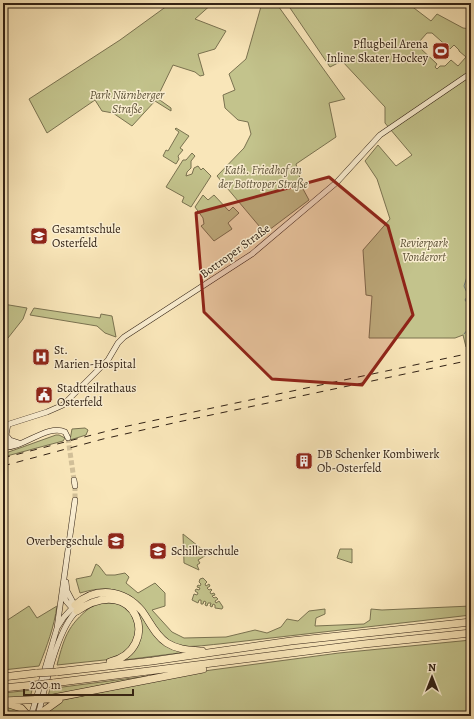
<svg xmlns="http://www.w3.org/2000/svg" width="474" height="719" font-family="Alegreya,serif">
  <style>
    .green { fill: #c3c38c; stroke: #7a7250; fill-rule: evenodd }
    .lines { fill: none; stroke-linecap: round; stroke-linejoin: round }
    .stream { stroke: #767e78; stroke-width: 1 }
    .secondary-tunnel { stroke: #d1bf98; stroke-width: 5; stroke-dasharray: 5 2.5; stroke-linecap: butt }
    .secondary-casing { stroke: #312114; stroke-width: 6 }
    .highway-casing { stroke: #312114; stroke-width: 8 }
    .secondary { stroke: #fbefd2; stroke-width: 5 }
    .highway { stroke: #f9e6b9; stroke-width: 7 }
    .rail { stroke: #312114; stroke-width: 1; stroke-dasharray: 7 7; stroke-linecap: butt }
    .highway-bridge-casing { stroke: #312114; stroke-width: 8; stroke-linecap: butt }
    .highway-bridge { stroke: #f9e6b9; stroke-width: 7 }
    .marked { fill: #8f2418; fill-opacity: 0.2; stroke: #8f2418; stroke-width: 3; stroke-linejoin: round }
    .labels { text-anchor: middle; stroke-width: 3; stroke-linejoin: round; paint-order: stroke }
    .poi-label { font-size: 12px; fill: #312114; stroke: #fbefd2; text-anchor: start }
    .park-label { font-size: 12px; font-style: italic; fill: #5d5238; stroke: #fbefd2 }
    .street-label { font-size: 12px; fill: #312114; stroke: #fbefd2 }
  </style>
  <rect width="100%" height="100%" fill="#f9e6b9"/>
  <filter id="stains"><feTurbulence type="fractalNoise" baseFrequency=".005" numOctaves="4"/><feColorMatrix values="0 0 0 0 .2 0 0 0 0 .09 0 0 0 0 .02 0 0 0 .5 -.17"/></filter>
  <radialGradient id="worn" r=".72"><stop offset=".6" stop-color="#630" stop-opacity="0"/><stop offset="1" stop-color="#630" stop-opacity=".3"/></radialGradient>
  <path class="green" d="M171,3H213L195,19L226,31L215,49L198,54L204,75L200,76L195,72L173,65L157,98L171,108V111L155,101L132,126L113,113L102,111L95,100L47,133L29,99L120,40Z
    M262,3H276L345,99L329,103L336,137L296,164L303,189L309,200L265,233L217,176L244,148L251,134L248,122L238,120L225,108L223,95L235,90L229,74L246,59Z
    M290,3H412L410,5L431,21L437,14L463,28L471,29V328L466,331L471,333V346L466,347L463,335L455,338H369L372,296L366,295L363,250L390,219L377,179L365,161L378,145L396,166L412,155L385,123V107L342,61L330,67L288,5ZM427,33H432L450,49L454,45L459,50V51L466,57L458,66L451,60L445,66H440L437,69L435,67L437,64L419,47V42Z
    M176,128L189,136L180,148L183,150L178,156L179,159L176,164L163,156L166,150L168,151L179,132L175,129Z
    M192,153L195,156L191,161V168L187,172L186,176L192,174L194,168L198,166L201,170L203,168L211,176L191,207L182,202L184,197L166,187L183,160H186Z
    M203,195L208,200L214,195L229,211L233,207L239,213L228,223L232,229L214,241L201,226L204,224L203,218L195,207Z
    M3,304L27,308L23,319L8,338H3Z
    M34,308L100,318L101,314L112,316L116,337L105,333L97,326L30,315Z
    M85,428L88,430L86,435L70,440L72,429Z
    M56,435H59L65,438L63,441L3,457V454Z
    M183,534L208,554L198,560L200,563L197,565L199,570L184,563Z
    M340,549H352V563L337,558Z
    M96,564L99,566L106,575H115L125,573L129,577L126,583L138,593L155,583L165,593V606L152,610L172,632L184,638L226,637L255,630L267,633L281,627L287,619L298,621L309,611L325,609V614L316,618L315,626L364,624L370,620L371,609L382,610L471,606V615L219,644C206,645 185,649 173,644C165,640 159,632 153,625C128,596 121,581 80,593L76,579L91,576Z
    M203,578L207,582L205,584L206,586L209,584L210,586L207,588L209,590L211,589L212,590L210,592L211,594L214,593L215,595L212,596L214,598L216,597L218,599L215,601L216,603L219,601L223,607L222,609L215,608V605L213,604L212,607L210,606L211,603H208L207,606L205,605L206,602L204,601L203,604H201V600H199L198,603L192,600L194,594L197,595L198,593L195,591L196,589L199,590L200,588L197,587L198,585L200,586L201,584L199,582L200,579Z
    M124,598L141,614L156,637L187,652L124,660C137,649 146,631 138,615C135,609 128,603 124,598Z
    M96,603H119L130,612L137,627L132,646L114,659L57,665C65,634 69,623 96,603Z
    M29,606L37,618L57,606C54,627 47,646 39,666L3,670V623Z
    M471,640V716H45L57,702L63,700L204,671L339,653Z
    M148,676L48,696L50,689L55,688Z
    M32,690L30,698L3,699V693Z
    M3,705L18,709L24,716H3Z"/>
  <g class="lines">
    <path class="stream" d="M471,264L464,286L468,295L465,300L471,308
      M471,309V313
      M464,334L468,329L469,318H471"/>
    <path class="secondary-tunnel" d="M68,438L74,480
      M75,486V500"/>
    <defs>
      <path id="secondary" d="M8,424L6,435L10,440L19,443
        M3,426L47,412L63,405L108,360L118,343L124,337L252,254L337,182L380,135L471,73
        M3,442L14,444
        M3,447C21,450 48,423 65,432L68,438
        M74,480L75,486
        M66,582L67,591L76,608
        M63,592L66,601L73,609
        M57,628L75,500
        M38,715C45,689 57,628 77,611
        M31,716L57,628L64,617L75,605"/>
      <path id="highway" d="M75,605C96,586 124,589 142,611C150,622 155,635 167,643C178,650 190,650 202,651
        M77,611C137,570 163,649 110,662
        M56,672L152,661L291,641L471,622
        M3,677L37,673
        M53,683L364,644L471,633
        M3,688L34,685
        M3,701L48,699L203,669
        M5,703L21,708L28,716
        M38,715L59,700"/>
    </defs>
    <use href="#secondary" class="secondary-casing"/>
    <use href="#highway" class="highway-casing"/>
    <use href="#secondary" class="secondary"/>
    <use href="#highway" class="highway"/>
    <path class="rail" d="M3,458L123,427L471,353
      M3,466L103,439L178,422L471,360"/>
    <defs>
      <path id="highway-bridge" d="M37,673L56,672
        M34,685L53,683"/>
    </defs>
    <use href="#highway-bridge" class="highway-bridge-casing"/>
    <use href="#highway-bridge" class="highway-bridge"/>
  </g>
  <path class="marked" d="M329,177L388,226L413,315L362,385L272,379L204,312L196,213Z"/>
  <defs>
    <symbol id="stadium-square" viewBox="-11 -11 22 22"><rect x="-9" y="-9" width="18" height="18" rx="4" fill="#8f2418" stroke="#fbefd2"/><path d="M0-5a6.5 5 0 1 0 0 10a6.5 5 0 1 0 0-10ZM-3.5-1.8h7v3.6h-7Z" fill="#fff"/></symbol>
    <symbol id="school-square" viewBox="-11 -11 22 22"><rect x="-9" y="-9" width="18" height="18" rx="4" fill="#8f2418" stroke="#fbefd2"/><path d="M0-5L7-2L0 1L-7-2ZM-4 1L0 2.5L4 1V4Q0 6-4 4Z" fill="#fff"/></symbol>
    <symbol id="hospital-square" viewBox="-11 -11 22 22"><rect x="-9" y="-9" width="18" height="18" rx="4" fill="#8f2418" stroke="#fbefd2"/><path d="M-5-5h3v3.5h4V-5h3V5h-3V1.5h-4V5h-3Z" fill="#fff"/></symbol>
    <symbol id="civic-square" viewBox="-11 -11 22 22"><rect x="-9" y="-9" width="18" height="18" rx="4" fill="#8f2418" stroke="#fbefd2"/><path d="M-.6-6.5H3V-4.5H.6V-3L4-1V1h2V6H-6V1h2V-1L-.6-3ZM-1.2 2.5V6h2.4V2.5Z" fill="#fff"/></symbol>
    <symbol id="building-square" viewBox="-11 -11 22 22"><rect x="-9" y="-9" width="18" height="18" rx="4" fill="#8f2418" stroke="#fbefd2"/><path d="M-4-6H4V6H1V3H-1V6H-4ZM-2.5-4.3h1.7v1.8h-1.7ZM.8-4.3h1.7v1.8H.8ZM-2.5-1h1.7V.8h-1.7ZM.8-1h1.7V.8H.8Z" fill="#fff"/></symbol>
  </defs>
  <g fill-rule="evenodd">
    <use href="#stadium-square" x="431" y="41" width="20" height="20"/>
    <use href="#school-square" x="29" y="226" width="20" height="20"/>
    <use href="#hospital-square" x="31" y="347" width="20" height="20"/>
    <use href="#civic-square" x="34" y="385" width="20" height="20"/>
    <use href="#building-square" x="294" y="451" width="20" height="20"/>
    <use href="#school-square" x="106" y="531" width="20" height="20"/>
    <use href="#school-square" x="148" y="541" width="20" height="20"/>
  </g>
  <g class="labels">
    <g class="poi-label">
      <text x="428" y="48" text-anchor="end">Pflugbeil Arena<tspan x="428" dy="14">Inline Skater Hockey</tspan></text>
      <text x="52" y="233">Gesamtschule<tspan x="52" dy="14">Osterfeld</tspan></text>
      <text x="54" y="354">St.<tspan x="54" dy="14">Marien-Hospital</tspan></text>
      <text x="57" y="392">Stadtteilrathaus<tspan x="57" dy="14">Osterfeld</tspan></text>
      <text x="317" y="458">DB Schenker Kombiwerk<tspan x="317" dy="14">Ob-Osterfeld</tspan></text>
      <text x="103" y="545" text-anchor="end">Overbergschule</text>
      <text x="171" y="555">Schillerschule</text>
    </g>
    <g class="park-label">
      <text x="127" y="99">Park Nürnberger<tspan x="127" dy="14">Straße</tspan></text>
      <text x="263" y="174">Kath. Friedhof an<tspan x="263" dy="14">der Bottroper Straße</tspan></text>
      <text x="424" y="247">Revierpark<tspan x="424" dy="14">Vonderort</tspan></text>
    </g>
    <g class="street-label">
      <text transform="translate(235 251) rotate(-36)" y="4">Bottroper Straße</text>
    </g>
  </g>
  <rect width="474" height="719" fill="none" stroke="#f9e6b9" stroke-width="16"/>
  <rect x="4" y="4" width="466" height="711" fill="none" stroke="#312114" stroke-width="2"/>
  <rect x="8" y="8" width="458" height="703" fill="none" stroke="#312114"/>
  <g transform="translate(432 677)" stroke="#fbefd2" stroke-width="3" paint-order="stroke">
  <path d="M0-3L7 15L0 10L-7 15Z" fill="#312114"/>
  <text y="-6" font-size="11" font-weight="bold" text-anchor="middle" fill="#312114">N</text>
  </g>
  <path d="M24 689v6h109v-6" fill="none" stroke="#312114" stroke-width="2"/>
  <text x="30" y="689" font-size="12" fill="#312114" stroke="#fbefd2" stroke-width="3" paint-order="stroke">200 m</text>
  <rect width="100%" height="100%" filter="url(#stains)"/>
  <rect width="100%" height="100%" fill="url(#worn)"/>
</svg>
